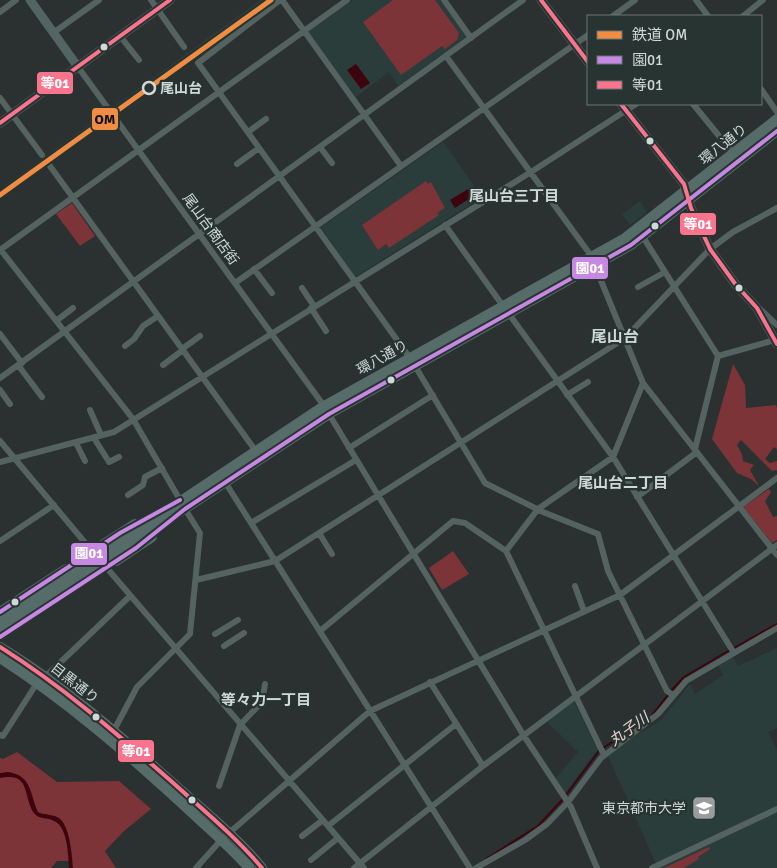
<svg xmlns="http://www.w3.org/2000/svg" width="777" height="868" font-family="Signika,'Noto Sans JP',sans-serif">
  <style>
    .built { fill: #2a3d3a }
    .green { fill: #7d3439 }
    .water { fill: #3e040e }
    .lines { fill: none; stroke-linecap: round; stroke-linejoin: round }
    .stream { stroke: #3e040e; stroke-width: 2 }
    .street { stroke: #546260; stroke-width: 6 }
    .secondary { stroke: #526562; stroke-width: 9 }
    .primary { stroke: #556c68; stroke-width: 10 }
    .bus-1-casing { stroke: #273432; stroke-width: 8 }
    .bus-2-casing { stroke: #273432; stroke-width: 8 }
    .bus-1 { stroke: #c787e3; stroke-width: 4 }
    .bus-2 { stroke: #fc738d; stroke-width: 4 }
    .rail-1-casing { stroke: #273432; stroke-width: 9 }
    .rail-1 { stroke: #f18c43; stroke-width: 5 }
    .bus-dot { fill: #d1d9d8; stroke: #273432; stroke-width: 2 }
    .stop-dot { fill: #273432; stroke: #d1d9d8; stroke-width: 2.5 }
    .labels { text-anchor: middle; stroke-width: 4.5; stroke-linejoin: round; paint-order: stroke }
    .stop-label { font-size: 14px; font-weight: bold; fill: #d1d9d8; stroke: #273432; text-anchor: start }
    .street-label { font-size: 14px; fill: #d1d9d8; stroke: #273432 }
    .poi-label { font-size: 14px; fill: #d1d9d8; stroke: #273432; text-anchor: end }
    .neighbourhood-label { font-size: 15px; font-weight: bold; fill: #d1d9d8; stroke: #273432 }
    .water-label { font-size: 15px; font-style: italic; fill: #edd3d2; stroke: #273432 }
    .quarter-label { font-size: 16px; font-weight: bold; fill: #d1d9d8; stroke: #273432 }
    .line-badge { stroke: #273432; stroke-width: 2 }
    .badge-label { font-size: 14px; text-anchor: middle; font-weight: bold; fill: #fff }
    .pale-badge-label { font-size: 14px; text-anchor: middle; font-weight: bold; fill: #111 }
  </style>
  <rect width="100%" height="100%" fill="#2a3130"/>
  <path class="built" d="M260,0H276L0,200V189Z
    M353,0H440L467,37L398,86L389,72L356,97L308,32Z
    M443,142L482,197L355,277L321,227Z
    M640,201L647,212L630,225L622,214Z
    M777,648V728L768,732L777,750V868H658L607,754L661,720L690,684L695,694L723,675L718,665L733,656L738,666Z
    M573,700L598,749L565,793L556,778L578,752L547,722Z"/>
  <path class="green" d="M393,0H435L459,33L457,40L445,49L442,46L401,75L363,22Z
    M426,181L428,184L431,182L445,208L437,213L439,215L389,248L386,244L378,250L362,225Z
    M72,203L95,236L80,246L56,214Z
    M733,364L745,385L746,408L776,405L777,408V449L774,447L765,459L770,463L777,461V470L772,471L741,440L737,445L742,454L743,461L754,465L750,470L759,486L751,479L737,473L712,439Z
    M769,489L771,492L765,501L773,517L777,516V540L772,543L743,507Z
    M453,551L469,574L442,590L429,568Z
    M17,752L57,782L119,781L151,809L124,831L105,851L116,868H70L69,861H57L51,868H0V758L3,759Z
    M709,847L710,849L698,857L699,859L684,868H664Z"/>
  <path class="water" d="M356,64L370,83L361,89L347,70Z
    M470,188L475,195L455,208L450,200Z
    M8,772C32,775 30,795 38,812C44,815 51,814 57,817C70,822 72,856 73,868H69C68,855 68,827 54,821C47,817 38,820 33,812C23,794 30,772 0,778V773Z"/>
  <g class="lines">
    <path class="stream" d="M734,648L777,624
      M671,691L684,677L730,650
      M652,715L668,695
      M603,748L639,725
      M566,795L599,751
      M486,859L538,826L563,799"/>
    <path class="street" d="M151,0L184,47
      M280,0L198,63L410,358
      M282,0L401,166
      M444,0L471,38
      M696,0L708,16
      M0,12L16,0
      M613,16L635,0
      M743,16L763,0
      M53,33L99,0
      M120,36L139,60
      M446,56L592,257
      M78,67L324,406L524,736L571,807L597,868
      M761,89L777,112
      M0,98L42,155
      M693,104L733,153
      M248,132L266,119
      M320,147L332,163
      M237,164L259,148
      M50,166L255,450
      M445,225L503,306
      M643,237L718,356
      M0,249L133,419L180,500
      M0,250L347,0
      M595,266L643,383L777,555
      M254,269L272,293
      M235,283L588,35
      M638,287L665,272
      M302,288L314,306
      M311,308L326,331
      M760,309L777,325
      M509,314L613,457L734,653
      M56,321L73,308
      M0,334L22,363
      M125,346L134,339L143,326L158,316
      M182,349L200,336
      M18,365L42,397
      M163,365L183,350
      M415,366L485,483L543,512L598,534L608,571L667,691L673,695
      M0,378L523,0
      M0,390L10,404
      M567,395L588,382
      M90,410L101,435
      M94,438L109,462L119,457
      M0,441L92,551
      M76,443L85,461
      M349,448L433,395
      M695,449L718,356L775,340
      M0,462L114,432L531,172L636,104
      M225,482L470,868
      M128,495L143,485L145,477L162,468
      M637,497L697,452
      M251,523L356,460
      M319,533L332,554
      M0,541L54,505
      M506,551L538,509L613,457L643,383
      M106,567L364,868
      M196,580L275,561L625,338L710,249L733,232L777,208
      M575,586L584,611
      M320,631L453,521L465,523L506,551L604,755
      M215,634L238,620
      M224,646L244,633
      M45,677L130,596
      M430,682L483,766
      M113,732L137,687L190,634L200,533L185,509
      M0,735L3,736L37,683
      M219,786L240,725L262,702L265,684
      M328,826L456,724
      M302,836L323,820
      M311,860L338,838
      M196,868L222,839L370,711L620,595L777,478
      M354,868L483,766L777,545
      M476,868L525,840L547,824L568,802L601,758L658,714L686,681L777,628
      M652,868L777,809"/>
    <path class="secondary" d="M30,0L78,67
      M541,0L588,62
      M621,104L684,184L691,208L710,249L736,285L757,308L777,344
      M0,123L170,0"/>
    <path class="primary" d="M82,558L135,524
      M116,561L152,537
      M0,612L66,569
      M0,621L324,406L625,238L777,119
      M2,629L329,414L631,245L777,131
      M0,647C63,685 119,735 174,784C204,811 236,836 262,868
      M0,658C64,699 122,749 178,800C202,823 227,843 249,868"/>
    <defs>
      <path id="bus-1" d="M0,612L120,533L180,500
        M0,637L136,548L185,509L329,414L631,245L777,131"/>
      <path id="bus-2" d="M541,0L588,62
        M621,104L684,184L691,208L710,249L736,285L757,308L777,344
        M0,123L170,0
        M0,647C62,686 116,733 171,781C202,809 235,836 262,868"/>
    </defs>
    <use href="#bus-1" class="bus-1-casing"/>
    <use href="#bus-2" class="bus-2-casing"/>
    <use href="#bus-1" class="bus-1"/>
    <use href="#bus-2" class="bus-2"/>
    <defs>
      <path id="rail-1" d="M0,195L271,0"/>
    </defs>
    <use href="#rail-1" class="rail-1-casing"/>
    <use href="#rail-1" class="rail-1"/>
  </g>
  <defs>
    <symbol id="university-square" viewBox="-11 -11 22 22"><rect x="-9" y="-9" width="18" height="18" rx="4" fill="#979e9d" stroke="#273432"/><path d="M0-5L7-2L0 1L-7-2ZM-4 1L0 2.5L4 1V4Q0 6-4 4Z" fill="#fff"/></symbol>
  </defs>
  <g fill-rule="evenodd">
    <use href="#university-square" x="690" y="794" width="28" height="28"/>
  </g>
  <g class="bus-dot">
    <circle cx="104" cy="47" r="4.5"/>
    <circle cx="650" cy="141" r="4.5"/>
    <circle cx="655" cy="226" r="4.5"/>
    <circle cx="739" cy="288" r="4.5"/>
    <circle cx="391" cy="380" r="4.5"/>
    <circle cx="15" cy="602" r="4.5"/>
    <circle cx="96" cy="717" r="4.5"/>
    <circle cx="192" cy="800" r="4.5"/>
  </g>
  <circle class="stop-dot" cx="149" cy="88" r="6"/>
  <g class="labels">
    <g class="stop-label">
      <text x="160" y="93">尾山台</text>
    </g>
    <g class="street-label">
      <text transform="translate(723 144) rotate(-38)" y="5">環八通り</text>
      <text transform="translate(211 229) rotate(54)" y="5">尾山台商店街</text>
      <text transform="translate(382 357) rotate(-29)" y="5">環八通り</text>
      <text transform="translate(75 683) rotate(38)" y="5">目黒通り</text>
    </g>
    <g class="poi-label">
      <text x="686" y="813">東京都市大学</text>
    </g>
    <g class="neighbourhood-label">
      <text x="514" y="201">尾山台三丁目</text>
      <text x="623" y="488">尾山台二丁目</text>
      <text x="266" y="705">等々力一丁目</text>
    </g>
    <g class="water-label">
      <text transform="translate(629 729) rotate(-36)" y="5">丸子川</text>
    </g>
    <g class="quarter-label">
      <text x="615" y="342">尾山台</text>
    </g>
  </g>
  <g class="line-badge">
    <rect x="36" y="71" width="38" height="24" rx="5" fill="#fc738d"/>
    <rect x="91" y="107" width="28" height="24" rx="5" fill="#f18c43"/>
    <rect x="679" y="212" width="38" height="24" rx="5" fill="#fc738d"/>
    <rect x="571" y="256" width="38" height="24" rx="5" fill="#c787e3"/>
    <rect x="70" y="542" width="38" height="24" rx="5" fill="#c787e3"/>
    <rect x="117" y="739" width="38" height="24" rx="5" fill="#fc738d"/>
  </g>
  <g class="badge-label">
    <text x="55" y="88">等01</text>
    <text x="698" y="229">等01</text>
    <text x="590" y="273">園01</text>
    <text x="89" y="558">園01</text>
    <text x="136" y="756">等01</text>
  </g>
  <g class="pale-badge-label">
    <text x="105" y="124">OM</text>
  </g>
  <rect x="587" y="15" width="175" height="90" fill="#273432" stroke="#6b7674"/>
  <rect x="597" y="31" width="25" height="8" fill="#f18c43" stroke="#6b7674"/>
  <text x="632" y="40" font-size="15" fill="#d1d9d8">鉄道 OM</text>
  <rect x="597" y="56" width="25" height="8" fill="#c787e3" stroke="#6b7674"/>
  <text x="632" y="65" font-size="15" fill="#d1d9d8">園01</text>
  <rect x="597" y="81" width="25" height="8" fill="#fc738d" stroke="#6b7674"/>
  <text x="632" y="90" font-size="15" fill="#d1d9d8">等01</text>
</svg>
